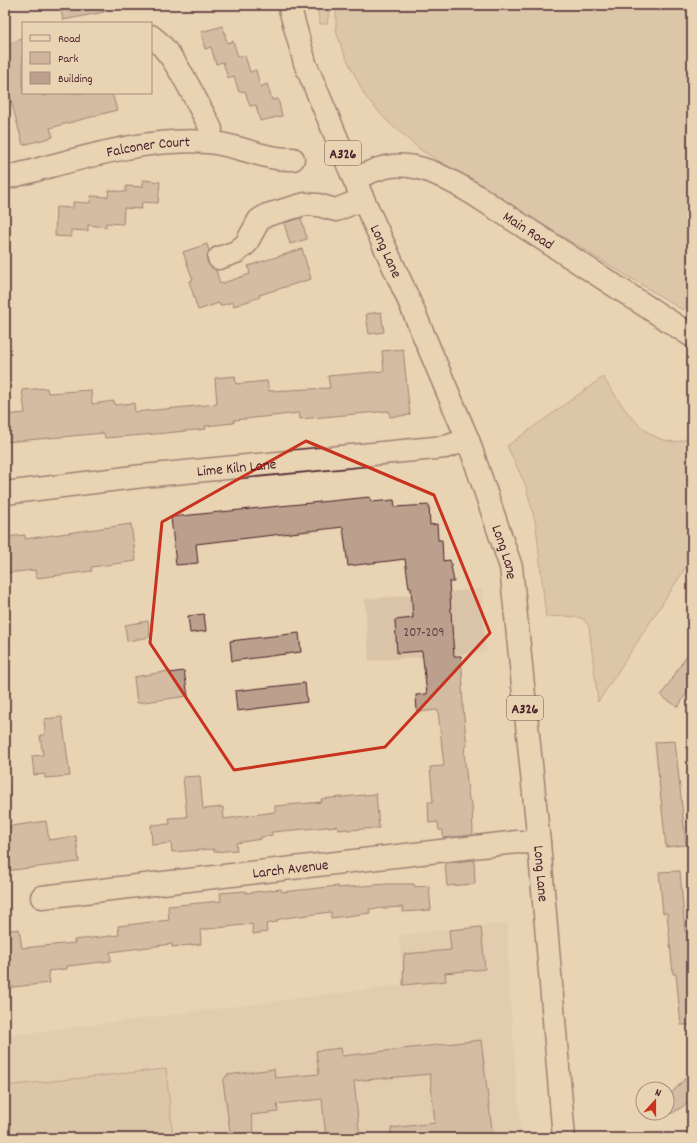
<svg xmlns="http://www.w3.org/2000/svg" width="697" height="1143" font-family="Dekko,sans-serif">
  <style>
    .built { fill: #dac4a7 }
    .green { fill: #cfb59c; stroke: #8c6a64 }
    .building { fill: #bba18d; stroke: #4a1f2b }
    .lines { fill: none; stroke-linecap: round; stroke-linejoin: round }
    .minor-casing { stroke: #4a1f2b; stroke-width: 25 }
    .primary-casing { stroke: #4a1f2b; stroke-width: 25 }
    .minor { stroke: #e8d3b2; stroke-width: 22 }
    .primary { stroke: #e8d3b2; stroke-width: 22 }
    .marked { fill: none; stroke: #c8321e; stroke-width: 3; stroke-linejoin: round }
    .labels { text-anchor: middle; stroke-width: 3; stroke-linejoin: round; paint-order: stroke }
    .number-label { font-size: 13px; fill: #664044 }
    .shield { fill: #e8d3b2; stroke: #795554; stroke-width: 1 }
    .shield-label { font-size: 14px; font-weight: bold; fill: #4a1f2b }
    .street-label { font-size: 15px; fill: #4a1f2b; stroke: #e8d3b2 }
  </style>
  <rect width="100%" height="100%" fill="#e8d3b2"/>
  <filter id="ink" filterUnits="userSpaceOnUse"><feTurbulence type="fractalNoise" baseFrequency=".025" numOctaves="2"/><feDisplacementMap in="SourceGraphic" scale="8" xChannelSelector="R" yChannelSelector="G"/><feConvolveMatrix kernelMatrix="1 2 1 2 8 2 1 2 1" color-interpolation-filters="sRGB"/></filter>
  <g filter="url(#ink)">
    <path class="built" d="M482,589L486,652L369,661L365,599Z
      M508,923V975L521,1138H5V1036L403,985L399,935Z"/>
    <path class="green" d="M317,5H330L327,24H320Z
      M336,5H692V302L683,310L421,150L388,122L365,96L342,49L336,30Z
      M603,377C620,402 640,439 674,442C679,442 686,439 692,438V558L598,702L589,626L582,618L565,616L546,617L536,525L526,486L507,446Z
      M166,1069L173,1138H5V1086Z"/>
    <path class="building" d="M60,5H104V12L63,20Z
      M223,26L227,43L233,41L238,57L245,56L250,72L256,70L260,87L267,84L272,100L278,99L282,116L260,121L256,105L250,106L245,91L239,92L234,76L228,78L223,62L216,64L211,47L205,49L201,32Z
      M23,39V93H41L42,96L54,93H112L117,110L50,128L53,137L23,145L5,78V44Z
      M143,180L160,182L158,203L142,202L141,209L124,208L123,224L106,223V227L88,225V231L71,230V237L55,236L56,207L73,208V202L90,203L91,196L108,197L109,190L126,192V186L143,187Z
      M301,218L307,239L290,244L284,223Z
      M207,244L209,251L207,256V262L211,267L216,270L220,284L250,274L248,266L302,249L311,279L259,295L260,297L234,306L233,302L220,306L219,303L198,310L189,281L193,280L183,252Z
      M381,312L384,332L369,334L366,314Z
      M403,349L410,415L390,417L389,411L300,419L299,413L245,419L234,420V423L205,426L206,429L155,434L105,438L104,433L5,442V415L25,413L22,390L47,388L48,393L91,390L92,404L114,401L115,405L134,403L135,412L217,404L215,378L235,376L236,384L267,381L269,391L330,388L328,376L384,371L382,351Z
      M370,497L371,502L394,500L395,507L429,505L430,525L437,524L438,540H442L443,561L450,560L454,582H449L454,656H461L463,686H462L463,707L467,746H465L464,753L469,800L472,803L473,835L443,838V830H439L438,822L429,823L428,802H433L430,767L444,766L438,710L417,712L416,695L427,694L422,651L397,653L395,620L413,618L411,588H409L405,559L348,566L343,527L196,544L198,563L176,565L171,517Z
      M131,524L136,561L91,567L92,571L36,578L35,570L5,573V537L25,535V539Z
      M204,614L206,631L190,633L188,616Z
      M148,621L150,637L127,641L125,625Z
      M299,633L301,652L232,661L230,641Z
      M692,647V685L678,707L661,696Z
      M169,671V673L184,671L188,696L137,703L134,677Z
      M305,683L307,702L237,711L235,691Z
      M62,717L70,776L45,778V774L34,775L32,756L43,755L40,735H45L44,719Z
      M675,741L686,845L666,847L655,742Z
      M200,776L203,809L223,807L224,819L275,812V806L322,802L321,799L376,794L379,828L347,830V829L338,830V826L272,832V835L261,837V839L236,843L237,850L214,852V849L172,852L171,843L152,845L151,825L170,824L169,818L187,817L183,777Z
      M46,821L49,840L76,836L79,862L5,871V827Z
      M474,860L475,884L447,886L445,863Z
      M680,871L685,932H690L692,956V1025H681L676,974H673L667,913H663L659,872Z
      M387,884H414L415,887L429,886L431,910L403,912V907L369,909L370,913L331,918V912L284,918L277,920V922L266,924L267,932L253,934L252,924L200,930L201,944L172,947V944L110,952L111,961L67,966V969L48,971L50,983L5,988V931L19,929L22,948L75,943L74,940L119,935L118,926L169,920L168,906L221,901L220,893L246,891V893L281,889L282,892L338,886V888Z
      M481,927L485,969L445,973L446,981L403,985L404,954L451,950L449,930Z
      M481,1040L493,1138H391V1128L435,1123L430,1074L354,1081L360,1138H326L322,1099L277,1104L278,1112L251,1115L255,1138H231L223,1081L227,1075L274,1069L275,1078L319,1074L316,1051L341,1048L342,1056Z
      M692,1071V1101L669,1115L667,1098Z"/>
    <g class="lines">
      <defs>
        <g id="minor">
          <path d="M151,36C173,51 193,95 206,119L211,129L209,142"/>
          <path id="s1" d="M5,178C70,162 141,137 207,142C237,144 263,160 293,159"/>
          <path id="s2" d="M354,179C364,175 375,169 386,167C417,160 446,178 472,193L692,336"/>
          <path d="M219,258L236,252L246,244L259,220L267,215L305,204L318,205L336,210L363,199"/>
          <path id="s3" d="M5,493L143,476L445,447L468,440"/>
          <path id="s4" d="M42,897L517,842L539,843"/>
        </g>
        <g id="primary">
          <path id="s5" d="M289,5L305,63L354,179L407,296L468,440L511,567L539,843L564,1138"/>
        </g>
      </defs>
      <use href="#minor" class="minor-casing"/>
      <use href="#primary" class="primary-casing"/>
      <use href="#minor" class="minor"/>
      <use href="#primary" class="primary"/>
    </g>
  </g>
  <path d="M0 0H697V1143H0ZM306,441L434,495L490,633L385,747L234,770L150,643L162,522Z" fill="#e8d3b2" fill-opacity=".55" fill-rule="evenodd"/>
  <path class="marked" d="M306,441L434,495L490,633L385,747L234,770L150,643L162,522Z"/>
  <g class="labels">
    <g class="number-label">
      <text x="424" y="636">207-209</text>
    </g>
    <g class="shield">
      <rect x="325" y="141" width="36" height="24" rx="3"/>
      <rect x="507" y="696" width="36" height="24" rx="3"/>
    </g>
    <g class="shield-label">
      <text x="343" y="158">A326</text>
      <text x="525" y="713">A326</text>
    </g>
    <g class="street-label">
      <text dy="5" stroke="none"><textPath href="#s1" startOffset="147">Falconer Court</textPath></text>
      <text dy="5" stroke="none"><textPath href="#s2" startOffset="194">Main Road</textPath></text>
      <text dy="5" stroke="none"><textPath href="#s5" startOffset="265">Long Lane</textPath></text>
      <text dy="5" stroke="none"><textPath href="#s3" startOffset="233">Lime Kiln Lane</textPath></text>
      <text dy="5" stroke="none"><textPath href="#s5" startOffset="589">Long Lane</textPath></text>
      <text dy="5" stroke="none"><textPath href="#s4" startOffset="250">Larch Avenue</textPath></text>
      <text dy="5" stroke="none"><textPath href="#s5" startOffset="913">Long Lane</textPath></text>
    </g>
  </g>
  <rect width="697" height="1143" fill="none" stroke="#e8d3b2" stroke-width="20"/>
  <rect x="10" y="10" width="677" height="1123" fill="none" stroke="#4a1f2b" stroke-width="1.5" filter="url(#ink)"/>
  <rect x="22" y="22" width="130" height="72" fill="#e8d3b2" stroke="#a98b7c"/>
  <rect x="30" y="35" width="20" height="6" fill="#e8d3b2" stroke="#a98b7c"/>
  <text x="58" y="42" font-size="12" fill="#4a1f2b">Road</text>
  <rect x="30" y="52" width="20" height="12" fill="#cfb59c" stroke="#a98b7c"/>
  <text x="58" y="62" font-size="12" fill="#4a1f2b">Park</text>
  <rect x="30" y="72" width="20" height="12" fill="#bba18d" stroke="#a98b7c"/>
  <text x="58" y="82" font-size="12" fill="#4a1f2b">Building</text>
  <g transform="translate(655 1101) rotate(21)"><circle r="19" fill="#e8d3b2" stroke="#a98b7c"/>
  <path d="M0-3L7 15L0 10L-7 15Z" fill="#c8321e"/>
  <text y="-6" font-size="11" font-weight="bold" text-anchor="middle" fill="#4a1f2b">N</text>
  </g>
</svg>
